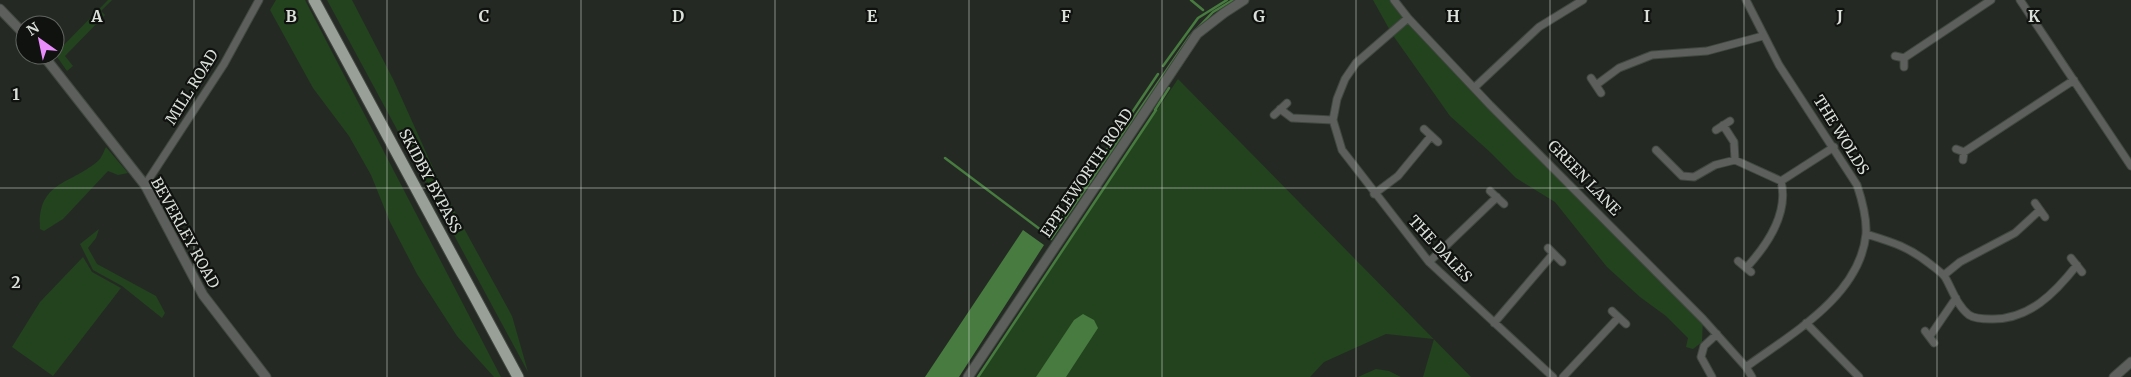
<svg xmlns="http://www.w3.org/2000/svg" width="2131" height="377" font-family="Merriweather,serif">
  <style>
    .green { fill: #23431e }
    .water { fill: #477b3f }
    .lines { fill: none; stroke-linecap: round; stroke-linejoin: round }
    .stream { stroke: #477b3f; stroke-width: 2.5 }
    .minor-casing { stroke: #414740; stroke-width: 9 }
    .tertiary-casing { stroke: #414740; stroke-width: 11 }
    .trunk-casing { stroke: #414740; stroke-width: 13 }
    .minor { stroke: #5c5f5b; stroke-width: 7 }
    .tertiary { stroke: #5c5f5b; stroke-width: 9 }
    .trunk { stroke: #99a098; stroke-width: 11 }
    .grid { fill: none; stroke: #dbdfda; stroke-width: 1; stroke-opacity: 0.55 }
    .labels { text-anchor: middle; stroke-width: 4.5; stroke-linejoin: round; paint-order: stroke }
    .street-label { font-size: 15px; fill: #dbdfda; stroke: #0f120f }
    .grid-label { font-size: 16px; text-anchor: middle; font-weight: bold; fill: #dbdfda; stroke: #0f120f; stroke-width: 4.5; stroke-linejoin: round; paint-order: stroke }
  </style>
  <rect width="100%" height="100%" fill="#242a23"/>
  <path class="green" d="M108,0H112L101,11L105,15L65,56L73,66L67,71L55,54Z
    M276,0H305L501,377H494L457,336L417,274L390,222L371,175L349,136L313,88L270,10Z
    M327,0H352L393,79L443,190L512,316L528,372Z
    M1373,0H1394L1408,18L1703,319L1702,342L1693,349L1686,347L1688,338L1666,316L1640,297L1607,267L1555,202L1516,178L1490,152L1450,116L1392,34Z
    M1178,79L1471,377H1423L1434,339L1386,334L1324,362L1310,377H977Z
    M106,147L128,173L118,175L108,171L63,219L44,231L40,229C37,180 72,185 99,160C102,157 104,151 106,147Z
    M99,229L96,238L88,248L97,264L156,296L165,313L162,318L122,286L93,270L80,244Z
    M83,257L92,272L121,288L53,376L12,347L40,302Z
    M1376,369L1389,371L1401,377H1358Z"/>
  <path class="water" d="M1023,230L1044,245L959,377H925Z
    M1083,314L1094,320L1098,328L1066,377H1036L1074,320Z"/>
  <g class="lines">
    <path class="stream" d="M1191,0L1203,10
      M1163,66L1198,18L1227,0
      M1155,110L1169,88
      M945,158L1049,236L1158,74
      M1051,239L1190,36L1213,12L1233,0
      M978,377L1156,110"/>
    <defs>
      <path id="minor" d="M1394,0L1408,18L1490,105L1703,319L1746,367L1752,377
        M1746,0L1779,65L1857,185C1862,200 1867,218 1866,234C1860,296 1791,334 1746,367
        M2020,0L2131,166
        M1408,18L1356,63L1345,79L1337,99L1333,120L1342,150L1429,262L1553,377
        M1895,56L1904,58V67
        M1904,58L1991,0
        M1591,78L1601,93
        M1596,85L1619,68L1652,55L1707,51L1763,36
        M1475,87L1539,27L1583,0
        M1280,109L1292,118L1333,120
        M1274,115L1287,103
        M1723,125L1734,142L1735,160
        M1424,129L1438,142
        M1716,130L1730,121
        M1956,149L1964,152L1963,160
        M1656,150L1682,176L1694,177L1715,165L1735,160L1781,181
        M1964,152L2074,80
        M145,185L224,64L259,0
        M1490,191L1504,204
        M1374,194L1398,176L1431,136
        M2035,203L2045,217
        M1866,234C1892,242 1909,247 1930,264C1935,268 1941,272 1945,277C1952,289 1957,306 1969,315C1975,319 1984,319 1991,319C2029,320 2055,293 2077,265
        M1548,248L1562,262
        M2071,258L2082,272
        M1738,261L1751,272
        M1429,262L1497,197
        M1747,267C1767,245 1789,213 1781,181L1834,147
        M1944,275L1960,262L2015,233L2040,210
        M1612,311L1626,324
        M1494,323L1553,254
        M1806,323L1859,377
        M1925,331L1934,343
        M1930,336L1956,298
        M1563,377L1618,318
        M1712,377L1701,357L1704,346L1717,334"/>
      <path id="tertiary" d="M0,9L25,35
        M43,55L145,185L203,295L266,377
        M968,377L1197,34L1224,13L1244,0
        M2114,377L2131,362"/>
      <path id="trunk" d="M314,0L518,377"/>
    </defs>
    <use href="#minor" class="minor-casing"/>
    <use href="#tertiary" class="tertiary-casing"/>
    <use href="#trunk" class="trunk-casing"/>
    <use href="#minor" class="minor"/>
    <use href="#tertiary" class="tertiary"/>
    <use href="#trunk" class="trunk"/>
  </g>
  <path class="grid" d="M194,0V377M387,0V377M581,0V377M775,0V377M969,0V377M1162,0V377M1356,0V377M1550,0V377M1744,0V377M1937,0V377M0,188H2131"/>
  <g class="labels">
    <g class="street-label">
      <text transform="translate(192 87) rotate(-58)" y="5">MILL ROAD</text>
      <text transform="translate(1841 135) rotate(58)" y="5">THE WOLDS</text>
      <text transform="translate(1087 173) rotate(-56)" y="5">EPPLEWORTH ROAD</text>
      <text transform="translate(1584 178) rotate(46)" y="5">GREEN LANE</text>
      <text transform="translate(430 181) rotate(62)" y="5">SKIDBY BYPASS</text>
      <text transform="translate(185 233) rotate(61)" y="5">BEVERLEY ROAD</text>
      <text transform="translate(1440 249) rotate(47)" y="5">THE DALES</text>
    </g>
  </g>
  <g class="grid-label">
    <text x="97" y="22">A</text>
    <text x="291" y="22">B</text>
    <text x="484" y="22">C</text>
    <text x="678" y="22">D</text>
    <text x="872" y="22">E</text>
    <text x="1066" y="22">F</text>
    <text x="1259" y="22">G</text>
    <text x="1453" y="22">H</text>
    <text x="1647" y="22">I</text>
    <text x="1840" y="22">J</text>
    <text x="2034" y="22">K</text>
    <text x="16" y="100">1</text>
    <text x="16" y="288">2</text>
  </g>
  <g transform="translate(40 40) rotate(327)"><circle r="24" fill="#0f120f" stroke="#616460"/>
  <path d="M0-4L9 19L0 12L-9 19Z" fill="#ea8dfc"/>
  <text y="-8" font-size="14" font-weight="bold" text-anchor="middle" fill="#dbdfda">N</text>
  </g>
</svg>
